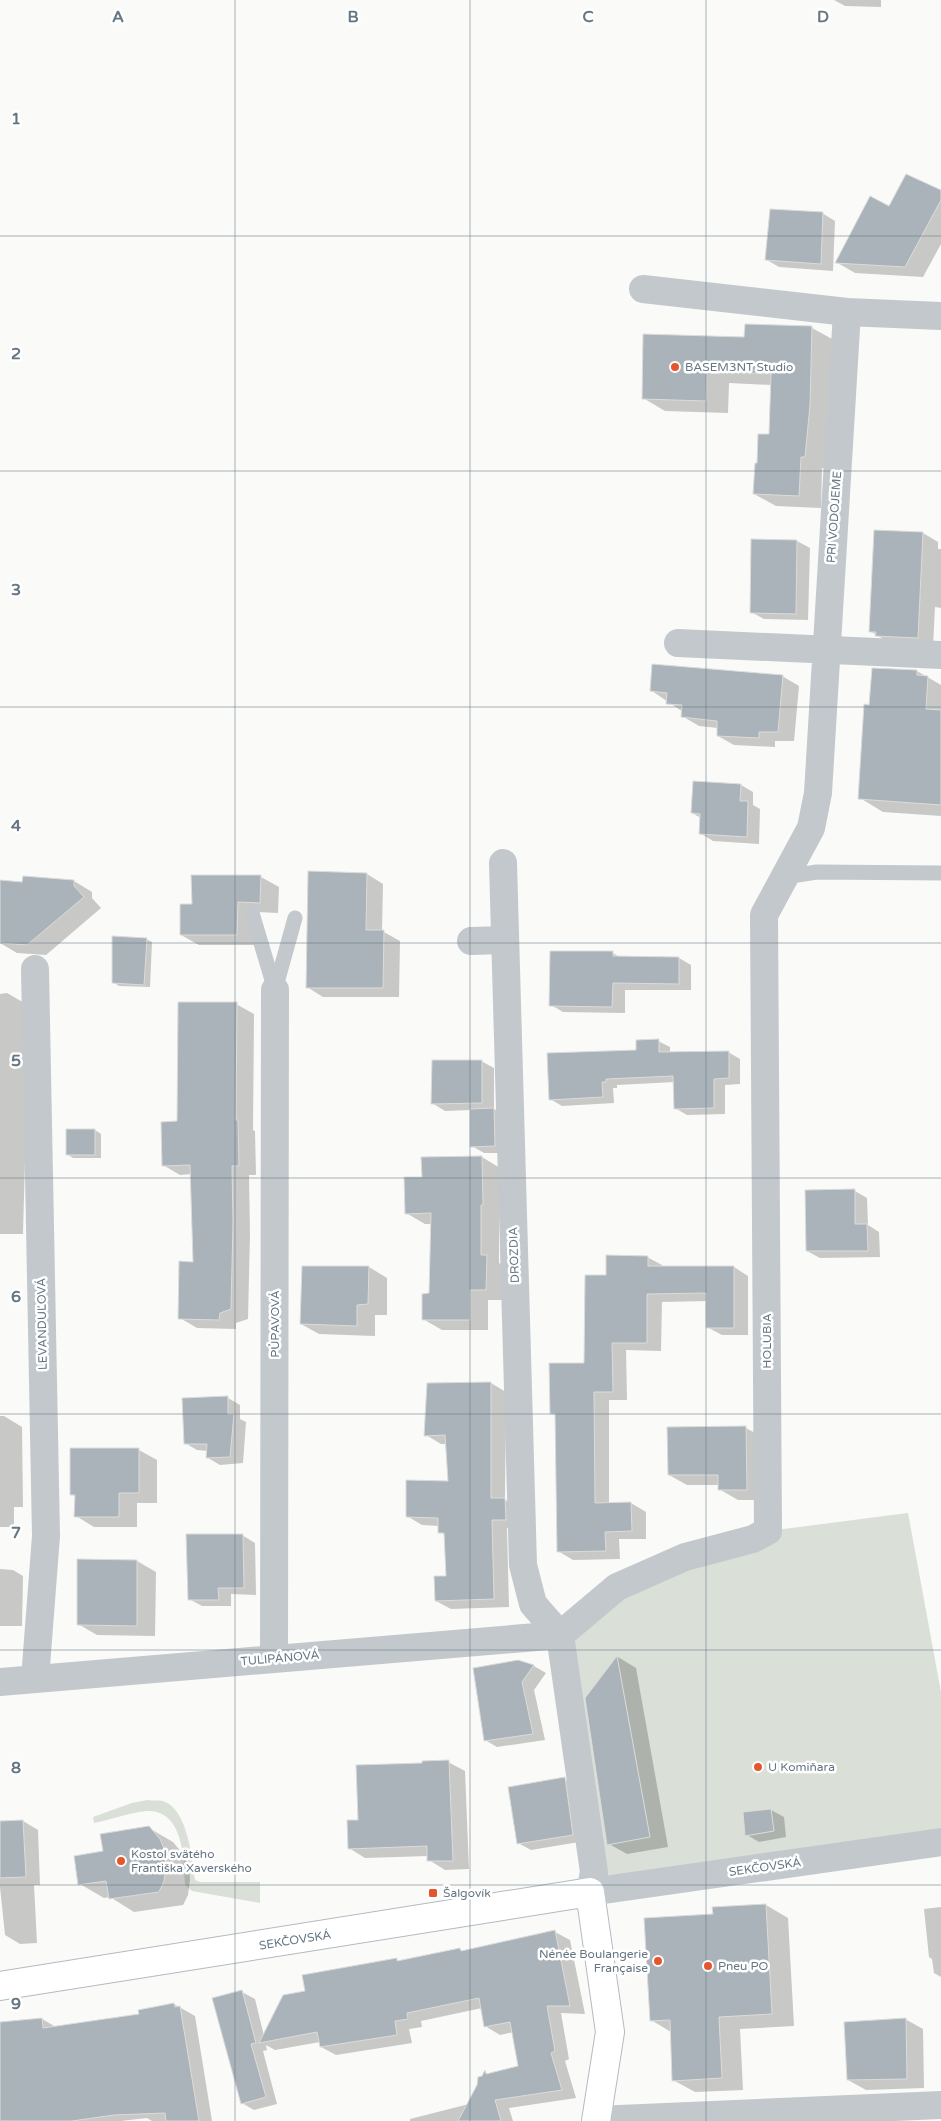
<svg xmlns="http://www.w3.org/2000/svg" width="941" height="2121" font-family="'Varela Round',sans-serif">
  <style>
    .green { fill: #dadfd7 }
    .shadow { fill: #0003 }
    .building { fill: #aab3b9; stroke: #dcdcda }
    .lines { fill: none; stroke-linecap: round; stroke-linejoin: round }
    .secondary-casing { stroke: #b3babf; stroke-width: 30 }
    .lane { stroke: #c3c8cc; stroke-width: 15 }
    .street { stroke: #c3c8cc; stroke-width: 28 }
    .secondary { stroke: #fff; stroke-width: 28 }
    .grid { fill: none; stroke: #657683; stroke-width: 1; stroke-opacity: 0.55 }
    .poi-dot { fill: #e4572e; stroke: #fff; stroke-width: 2 }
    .labels { text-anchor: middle; stroke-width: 5; stroke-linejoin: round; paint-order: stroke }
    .poi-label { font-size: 12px; fill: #657683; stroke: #fff; text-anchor: start }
    .street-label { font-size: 12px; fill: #657683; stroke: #fff }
    .grid-label { font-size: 16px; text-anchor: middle; font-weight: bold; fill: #657683; stroke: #fff; stroke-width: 5; stroke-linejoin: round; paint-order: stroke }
  </style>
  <rect width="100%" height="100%" fill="#fafaf8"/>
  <path class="green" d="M908,1513L941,1692V1842L590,1892L560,1635L617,1587L768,1531Z
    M147,1800C152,1801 159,1800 163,1801C188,1809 192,1859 195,1880L200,1882H260V1903L192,1891L185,1885C184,1860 184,1814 151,1811C138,1810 109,1820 94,1823L93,1817L132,1803Z"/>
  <path class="shadow" d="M834,0H881V7L845,6Z
    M941,192V244L923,277L855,273L836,262L890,208Z
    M822,213L835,221L833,271L779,267L767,260Z
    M812,328L834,340L826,469L822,468L821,508L776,506L754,494L759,465L770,436L772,385L729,383L728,413L665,411L643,398L745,338Z
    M875,531L923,533L938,542V549H941V608L935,607L933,646L892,644L870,631Z
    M752,541H797L810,548L808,620L764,619L751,612Z
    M917,671L941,685V816L883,812L860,798L870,706Z
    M782,676L799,686L794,741H775V747L734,745L718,736V728L699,726L682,716L683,712L652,691Z
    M741,785L753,792V805L760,809L759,844L713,841L700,833L701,818L692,813Z
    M367,874L383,884L382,931L400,941L399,997H323L307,987Z
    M261,877L279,887L278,913L257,912L255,945H199L181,935L193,906Z
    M0,881L23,883L74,881L92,892V898L101,908L46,955L17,953L0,943Z
    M146,939L152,942L150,987L119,986L113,982Z
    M613,953L621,958H679L691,965V990H625V1013L563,1012L551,1005Z
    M7,993L26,1004V1123L23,1234H0V994Z
    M236,1004L254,1014L253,1130L255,1131L256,1175H249L250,1234L248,1319L236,1323V1329L197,1328L180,1318L194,1263L192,1174L180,1175L163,1165L178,1123Z
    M658,1041L670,1047V1053L728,1052L740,1059V1084L725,1085V1114L687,1115L675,1108V1082L617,1085V1088H613L614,1103L562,1106L550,1099Z
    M481,1061L494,1068V1109L506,1116L507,1153H484L472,1146L471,1110L445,1111L432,1103Z
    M95,1130L101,1134V1158H73L67,1154Z
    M482,1157L500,1168L501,1215H499V1263L505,1267V1300H488V1330H442L423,1319L430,1294L432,1224H425L406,1213L423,1178Z
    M855,1191L867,1198L868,1225L879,1232L880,1257L820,1258L807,1251Z
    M647,1257L662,1265V1267H734L748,1276V1335H722L707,1327L708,1301L662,1302L661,1351L626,1350L627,1400H609V1504L631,1503L646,1512V1539H619L620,1559L573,1560L558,1551L557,1416L551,1413L585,1364L607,1276Z
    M369,1267L387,1278V1315H375V1336L319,1334L301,1324Z
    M491,1383L506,1392L505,1500L520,1508L521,1528H507L509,1607L451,1609L436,1601L447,1577L446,1536L440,1532V1526L422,1525L407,1516L450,1482L447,1444H441L426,1435Z
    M228,1398L240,1405V1419L246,1422L243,1463L220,1465L208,1458V1451L197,1450L185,1443Z
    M0,1416H4L22,1427L23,1507H14V1527H0Z
    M746,1428L764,1438L765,1500H738L719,1489V1485H687L669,1475Z
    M139,1450L157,1460V1503H137V1527H94L76,1516V1497L71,1494Z
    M242,1535L255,1543L256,1595L231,1594V1606H202L189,1599Z
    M78,1560L137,1561L156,1572L155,1636L97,1635L78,1624Z
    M0,1569L13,1570L23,1576L22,1626H0Z
    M618,1657L636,1668L668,1847L627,1854L609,1844L586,1698Z
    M517,1661L534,1666L546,1673L534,1690L545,1740L497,1747L485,1740Z
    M448,1762L465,1771L469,1869L445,1870L429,1860L428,1856L365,1858L349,1848L359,1821Z
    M564,1779L577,1786L585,1841L531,1850L518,1843Z
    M771,1810L784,1817L786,1837L759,1842L747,1835L745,1813Z
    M23,1821L38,1830L40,1885H34L37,1943L20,1944L5,1935L0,1887V1822Z
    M149,1828L173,1842L183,1854L189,1866L190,1880L188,1895L183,1905L134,1912L110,1897L104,1898L80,1884L104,1852Z
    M766,1905L788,1918L794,2026L740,2029L743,2090L695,2092L673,2080L671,2032L651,2020L714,1916Z
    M941,1907V1977L934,1973L932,1959L929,1957L924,1909Z
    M555,1932L570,1940L585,2014L561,2013L569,2059L565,2061L576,2098L509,2108L513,2121H410V2119L469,2104L485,2072L490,2075L520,2067L513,2032L500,2035L485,2026L482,2008L421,2021L422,2027L409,2029L412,2043L336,2055L321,2047L320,2042L275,2050L266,2045L267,2050L263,2051L277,2104L254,2110L242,2103V1992L255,1999L264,2036L306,1992L396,1959L401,1962L460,1950L463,1951Z
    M174,2004L195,2016L212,2121H152L147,2118L121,2121H0V2024L42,2019L56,2027L140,2015Z
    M905,2019L923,2029L924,2088L866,2090L848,2080Z"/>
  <path class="building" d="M906,174L941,190V200L905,267L835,263L870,196L889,206Z
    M770,209L823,212L821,264L765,260Z
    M745,324L812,326L810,405L805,457H801L799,496L753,494L755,463H757L758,434H769L771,374L707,371L706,401L642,399L643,334L744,337Z
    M874,530L923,532L918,638L875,636L876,632H869Z
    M751,539L797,540L796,614L750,613Z
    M652,664L783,675L778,732H759V738L717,736V721L681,717L682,705L666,704L667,693L650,691Z
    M872,668L917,670V675L928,676L926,709L941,710V805L858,799L864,704L869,705Z
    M693,781L741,784L740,801H748L747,837L699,834L700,814L691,813Z
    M308,871L367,873L366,930H384L383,988H306Z
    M191,875H261L260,903L238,902L237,935H180V904H192Z
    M23,876L74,880V886L84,897L27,945L0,943V880L22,882Z
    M112,936L147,938L144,985L112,983Z
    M550,951H613V956L679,957V984L613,983L612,1007L549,1006Z
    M178,1002H237L236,1120H238L239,1166H232L233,1223L231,1309L220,1313L219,1320L178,1319L179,1261L193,1262L190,1165L162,1166L161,1122L177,1121Z
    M659,1039V1052L729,1051V1078L714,1079V1108L674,1109L673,1076L606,1079V1082H602L603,1097L549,1100L547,1053L636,1050V1040Z
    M432,1060H482V1103L431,1104Z
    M494,1108L495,1146L470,1147V1109Z
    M66,1129H95V1155H66Z
    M482,1156L483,1205H481V1255H487L486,1290H470V1320H422V1294L429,1293L431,1213L405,1214L404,1177H422L421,1157Z
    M855,1189V1224H867L868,1251H806L805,1190Z
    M606,1255L648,1256V1266H734V1328H706V1293L647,1294V1343H612L613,1392H594L595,1503L631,1502L632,1531L605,1532L606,1551L557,1552L555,1414H550L549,1363H584L585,1275H606Z
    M302,1266H369L368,1304L357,1305V1326L300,1324Z
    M491,1382V1498H505L506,1520H492L494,1599L435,1601L434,1576H446L444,1533H438V1518L406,1517V1480L448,1481L445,1435L424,1436L427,1383Z
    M228,1396V1414H234L230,1457L206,1458L207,1444H184L182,1398Z
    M746,1426L747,1490H718V1475H668L667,1427Z
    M70,1448H139V1493H119V1517H74L75,1495H70Z
    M186,1534H243L244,1588H218L219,1600H188Z
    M77,1559L137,1560V1626L77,1625Z
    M617,1656L650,1837L607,1845L585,1698Z
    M518,1660L534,1665L522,1682L533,1734L484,1741L473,1668Z
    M449,1760L453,1861H427V1846L348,1849L347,1820H358L356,1765L422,1763V1761Z
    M565,1777L573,1835L517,1844L508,1787Z
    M771,1809L774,1831L745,1836L743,1812Z
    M23,1820L26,1877L0,1878V1821Z
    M149,1826L160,1839L165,1851L166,1866L164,1881L159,1892L109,1899L106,1881L78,1885L74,1856L103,1851L100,1834Z
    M766,1904L772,2014L719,2017L722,2078L672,2081L670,2020L650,2021L644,1918L713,1914L712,1907Z
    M555,1930L570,2006H547L555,2051L551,2053L562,2090L495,2100L501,2121H458L477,2085L478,2077L482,2076L485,2070L486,2074L518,2066L510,2022L484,2027L479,1998L407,2013L408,2019L395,2021L397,2035L320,2047L317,2032L259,2043L283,1995L305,1991L302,1975L397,1958V1961L460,1948L461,1951Z
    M242,1990L256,2043L251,2044L266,2097L241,2104L212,1998Z
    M174,2003L175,2007L180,2006L199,2121H166L165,2113L114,2115L72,2121H0V2022L42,2018L43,2028L139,2014L138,2010Z
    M906,2018L907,2079L847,2080L844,2022Z"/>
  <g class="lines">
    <defs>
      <path id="secondary" d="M0,1986L590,1892L610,2032L596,2121"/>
    </defs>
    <use href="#secondary" class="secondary-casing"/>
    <path class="lane" d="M784,877L817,872L941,873
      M252,913L275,990
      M275,990L295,918"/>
    <path class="street" d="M847,312L941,316
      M678,643L941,655
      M503,863L523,1565L533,1604L560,1635
      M471,941L505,940
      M35,969L46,1536L35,1679
      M560,1635L617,1587L685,1557L753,1539L768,1531L764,915L811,828L818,793L847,312L643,289
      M560,1635L594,1872L590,1892L941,1842
      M274,1659L275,990
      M0,1682L560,1635
      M596,2120L941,2105"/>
    <use href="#secondary" class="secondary"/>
  </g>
  <path class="grid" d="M235,0V2121M470,0V2121M706,0V2121M0,236H941M0,471H941M0,707H941M0,943H941M0,1178H941M0,1414H941M0,1650H941M0,1885H941"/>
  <g class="poi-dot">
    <circle cx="675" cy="367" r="5"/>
    <circle cx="758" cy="1767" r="5"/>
    <circle cx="121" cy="1861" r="5"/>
    <rect x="428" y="1888" width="10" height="10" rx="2.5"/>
    <circle cx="658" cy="1961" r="5"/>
    <circle cx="708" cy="1966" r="5"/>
  </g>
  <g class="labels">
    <g class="poi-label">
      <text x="685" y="371">BASEM3NT Studio</text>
      <text x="768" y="1771">U Komiňara</text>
      <text x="131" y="1858">Kostol svätého<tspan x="131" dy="14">Františka Xaverského</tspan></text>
      <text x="443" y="1897">Šalgovík</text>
      <text x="648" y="1958" text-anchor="end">Nénée Boulangerie<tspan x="648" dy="14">Française</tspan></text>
      <text x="718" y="1970">Pneu PO</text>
    </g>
    <g class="street-label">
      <text transform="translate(834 517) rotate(-86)" y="4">PRI VODOJEME</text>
      <text transform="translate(514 1255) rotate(-92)" y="4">DROZDIA</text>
      <text transform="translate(42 1324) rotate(-91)" y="4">LEVANDUĽOVÁ</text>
      <text transform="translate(275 1324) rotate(-90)" y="4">PÚPAVOVÁ</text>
      <text transform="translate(767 1341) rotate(-90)" y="4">HOLUBIA</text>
      <text transform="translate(280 1658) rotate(-5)" y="4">TULIPÁNOVÁ</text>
      <text transform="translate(765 1867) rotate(-8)" y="4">SEKČOVSKÁ</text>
      <text transform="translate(295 1940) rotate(-9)" y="4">SEKČOVSKÁ</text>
    </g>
  </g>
  <g class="grid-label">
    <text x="118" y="22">A</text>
    <text x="353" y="22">B</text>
    <text x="588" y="22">C</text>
    <text x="823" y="22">D</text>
    <text x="16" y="124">1</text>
    <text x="16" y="359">2</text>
    <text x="16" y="595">3</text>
    <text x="16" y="831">4</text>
    <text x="16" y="1066">5</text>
    <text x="16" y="1302">6</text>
    <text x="16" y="1538">7</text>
    <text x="16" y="1773">8</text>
    <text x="16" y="2009">9</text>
  </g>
</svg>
